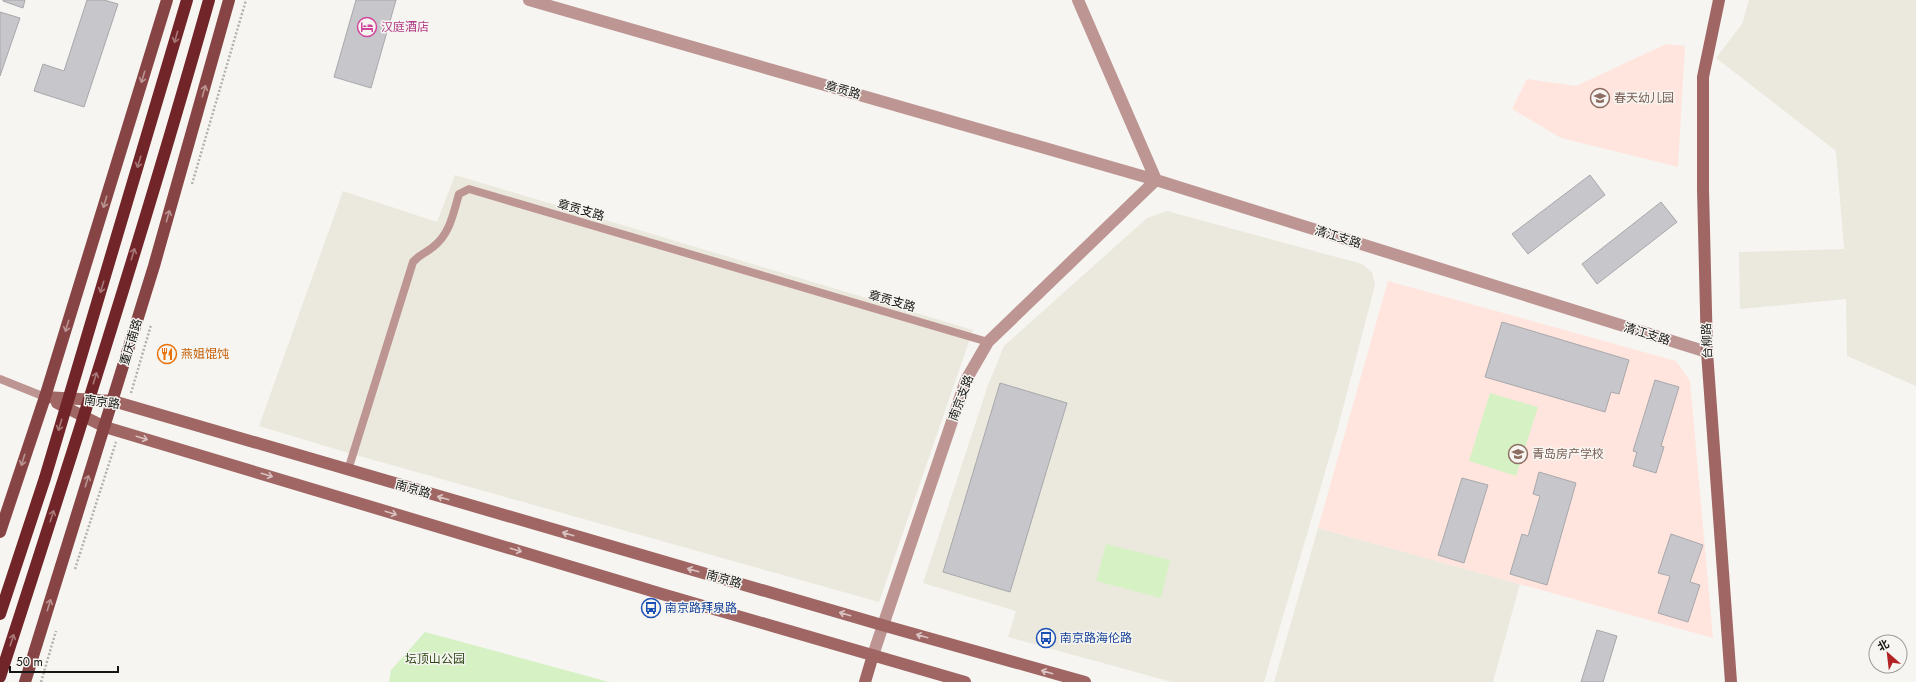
<svg xmlns="http://www.w3.org/2000/svg" width="1916" height="682" font-family="Jost,'Noto Sans SC',sans-serif">
  <style>
    .built { fill: #ebe9dd }
    .education { fill: #ffe5dd }
    .green { fill: #d6f1c4 }
    .building { fill: #c6c6cb; stroke: #a8a8ac }
    .lines { fill: none; stroke-linecap: round; stroke-linejoin: round }
    .path { stroke: #b2b1ae; stroke-width: 2.5; stroke-dasharray: 2 2; stroke-linecap: butt }
    .lane { stroke: #bd9593; stroke-width: 8 }
    .street { stroke: #bd9593; stroke-width: 12 }
    .secondary { stroke: #9f6664; stroke-width: 12 }
    .primary { stroke: #874444; stroke-width: 12 }
    .highway-bridge { stroke: #722528; stroke-width: 12 }
    .oneway { stroke: #a77878 }
    .oneway2 { stroke: #b99492 }
    .oneway3 { stroke: #d8c3c0 }
    .labels { text-anchor: middle; stroke-width: 3; stroke-linejoin: round; paint-order: stroke }
    .hotel-label { font-size: 12px; fill: #b23c85; stroke: #f6f5f1; text-anchor: start }
    .street-label { font-size: 12px; fill: #161614; stroke: #f6f5f1 }
    .education-label { font-size: 12px; fill: #785e54; stroke: #f6f5f1; text-anchor: start }
    .food-label { font-size: 12px; fill: #c56008; stroke: #f6f5f1; text-anchor: start }
    .transit-label { font-size: 12px; fill: #164399; stroke: #f6f5f1; text-anchor: start }
    .park-label { font-size: 12px; fill: #2d4815; stroke: #f6f5f1 }
  </style>
  <rect width="100%" height="100%" fill="#f6f5f1"/>
  <path class="built" d="M1749,0H1916V386L1847,356L1846,299L1740,309L1739,252L1844,249L1836,151L1716,58L1742,24Z
    M455,175L973,330L879,602L345,452L259,426L343,191L437,222Z
    M1167,211L1362,264L1372,272L1375,285L1337,431L1264,682H1172L1008,637L1016,611L923,583L987,388L1004,346L1147,218Z
    M1318,528L1520,584L1493,682H1274Z"/>
  <path class="education" d="M1666,44L1685,46L1678,167L1561,138L1512,109L1527,79L1576,86Z
    M1388,281L1676,361L1690,381L1713,638L1318,528Z"/>
  <path class="green" d="M1490,393L1538,407L1516,476L1469,461Z
    M1106,544L1170,560L1161,598L1096,581Z
    M425,632L609,682H389L391,670Z"/>
  <path class="building" d="M3,0H25L23,8L3,1Z
    M87,0H104L118,4L84,107L34,91L43,64L64,71Z
    M356,0H396L371,88L334,77Z
    M0,12L20,18L0,76Z
    M1590,175L1605,195L1528,254L1512,234Z
    M1661,202L1677,222L1597,284L1582,264Z
    M1502,322L1629,360L1619,394L1611,392L1605,412L1485,377Z
    M1655,380L1679,387L1661,446L1664,447L1656,473L1633,466L1637,452L1633,451Z
    M1000,383L1067,403L1010,592L943,572Z
    M1539,472L1576,483L1547,585L1510,574L1522,534L1528,536L1540,496L1533,494Z
    M1462,478L1488,485L1464,563L1438,555Z
    M1671,534L1703,545L1690,582L1700,585L1688,622L1658,613L1670,576L1658,573Z
    M1597,630L1617,636L1603,682H1581Z"/>
  <g class="lines">
    <path class="path" d="M192,184L246,0
      M131,393L151,325
      M75,569L116,442
      M41,682L56,631"/>
    <path class="lane" d="M0,379L45,397
      M348,470L413,262C420,254 426,253 433,247C450,234 453,214 459,194L469,189L988,342"/>
    <path class="street" d="M529,0L1156,180L988,342L966,380L873,655
      M1078,0L1156,180L1707,352"/>
    <path class="secondary" d="M1719,0L1703,77V189L1707,352L1731,682
      M45,397L113,401L882,625L1085,682
      M57,403L105,427L662,594L965,682
      M865,682L873,655"/>
    <path class="primary" d="M0,532L45,397L167,0
      M25,682L154,266L229,0"/>
    <path class="highway-bridge" d="M0,614L45,478L187,0
      M0,677C73,452 145,227 209,0"/>
  </g>
  <defs><path id="oneway-shaft" d="M-6 0H5M1.5-3L5.5 0L1.5 3" fill="none" stroke-width="1.6" stroke-linecap="round" stroke-linejoin="round"/></defs>
  <g class="oneway">
    <use href="#oneway-shaft" transform="translate(176 37) rotate(106)"/>
    <use href="#oneway-shaft" transform="translate(139 162) rotate(107)"/>
    <use href="#oneway-shaft" transform="translate(133 254) rotate(-73)"/>
    <use href="#oneway-shaft" transform="translate(102 287) rotate(107)"/>
    <use href="#oneway-shaft" transform="translate(95 378) rotate(-73)"/>
    <use href="#oneway-shaft" transform="translate(60 425) rotate(107)"/>
    <use href="#oneway-shaft" transform="translate(52 516) rotate(-72)"/>
    <use href="#oneway-shaft" transform="translate(12 640) rotate(-72)"/>
  </g>
  <g class="oneway2">
    <use href="#oneway-shaft" transform="translate(143 77) rotate(107)"/>
    <use href="#oneway-shaft" transform="translate(204 91) rotate(-74)"/>
    <use href="#oneway-shaft" transform="translate(105 202) rotate(107)"/>
    <use href="#oneway-shaft" transform="translate(168 216) rotate(-74)"/>
    <use href="#oneway-shaft" transform="translate(67 326) rotate(107)"/>
    <use href="#oneway-shaft" transform="translate(23 460) rotate(107)"/>
    <use href="#oneway-shaft" transform="translate(87 481) rotate(-73)"/>
    <use href="#oneway-shaft" transform="translate(49 605) rotate(-73)"/>
  </g>
  <g class="oneway3">
    <use href="#oneway-shaft" transform="translate(142 438) rotate(17)"/>
    <use href="#oneway-shaft" transform="translate(267 475) rotate(17)"/>
    <use href="#oneway-shaft" transform="translate(443 498) rotate(-164)"/>
    <use href="#oneway-shaft" transform="translate(391 513) rotate(17)"/>
    <use href="#oneway-shaft" transform="translate(568 534) rotate(-164)"/>
    <use href="#oneway-shaft" transform="translate(516 550) rotate(17)"/>
    <use href="#oneway-shaft" transform="translate(693 570) rotate(-164)"/>
    <use href="#oneway-shaft" transform="translate(845 614) rotate(-164)"/>
    <use href="#oneway-shaft" transform="translate(922 636) rotate(-164)"/>
    <use href="#oneway-shaft" transform="translate(1047 672) rotate(-164)"/>
  </g>
  <defs>
    <symbol id="hotel-ring" viewBox="-11 -11 22 22"><circle r="9.5" fill="#f6f5f1" stroke="#d1479c" stroke-width="1.5"/><path d="M-6-4.5h1.5V1H6V5H4.5V3h-9V5H-6ZM-4 0a1.8 1.8 0 1 1 3.6 0ZM.5 0V-2.5h3Q6-2.5 6 0Z" fill="#d1479c"/></symbol>
    <symbol id="school-ring" viewBox="-11 -11 22 22"><circle r="9.5" fill="#f6f5f1" stroke="#8d6e63" stroke-width="1.5"/><path d="M0-5L7-2L0 1L-7-2ZM-4 1L0 2.5L4 1V4Q0 6-4 4Z" fill="#8d6e63"/></symbol>
    <symbol id="restaurant-ring" viewBox="-11 -11 22 22"><circle r="9.5" fill="#f6f5f1" stroke="#e8710a" stroke-width="1.5"/><path d="M-5-6h1v4h1v-4h1v4h1v-4h1v5L-1.5 .5V6h-2V.5L-5-1ZM5-6V6H3V1.5H1.5Q1.5-4 5-6Z" fill="#e8710a"/></symbol>
    <symbol id="bus-ring" viewBox="-11 -11 22 22"><circle r="9.5" fill="#f6f5f1" stroke="#1a4fb4" stroke-width="1.5"/><path d="M-5-6H5V4H4V6H2V4H-2V6H-4V4H-5ZM-3.5-4V0h7V-4ZM-3.5 1.2v1.5H-2V1.2ZM2 1.2v1.5H3.5V1.2Z" fill="#1a4fb4"/></symbol>
  </defs>
  <g fill-rule="evenodd">
    <use href="#hotel-ring" x="356" y="16" width="22" height="22"/>
    <use href="#school-ring" x="1589" y="87" width="22" height="22"/>
    <use href="#restaurant-ring" x="156" y="343" width="22" height="22"/>
    <use href="#school-ring" x="1507" y="443" width="22" height="22"/>
    <use href="#bus-ring" x="640" y="597" width="22" height="22"/>
    <use href="#bus-ring" x="1035" y="627" width="22" height="22"/>
  </g>
  <g class="labels">
    <g class="hotel-label">
      <text x="381" y="31">汉庭酒店</text>
    </g>
    <g class="street-label">
      <text transform="translate(843 90) rotate(16)" y="4">章贡路</text>
      <text transform="translate(581 210) rotate(16)" y="4">章贡支路</text>
      <text transform="translate(1338 237) rotate(17)" y="4">清江支路</text>
      <text transform="translate(892 301) rotate(16)" y="4">章贡支路</text>
      <text transform="translate(1647 334) rotate(17)" y="4">清江支路</text>
      <text transform="translate(1707 341) rotate(-92)" y="4">台柳路</text>
      <text transform="translate(131 342) rotate(-73)" y="4">重庆南路</text>
      <text transform="translate(961 398) rotate(-69)" y="4">南京支路</text>
      <text transform="translate(102 402) rotate(7)" y="4">南京路</text>
      <text transform="translate(413 489) rotate(16)" y="4">南京路</text>
      <text transform="translate(724 579) rotate(16)" y="4">南京路</text>
    </g>
    <g class="education-label">
      <text x="1614" y="102">春天幼儿园</text>
      <text x="1532" y="458">青岛房产学校</text>
    </g>
    <g class="food-label">
      <text x="181" y="358">燕姐馄饨</text>
    </g>
    <g class="transit-label">
      <text x="665" y="612">南京路拜泉路</text>
      <text x="1060" y="642">南京路海伦路</text>
    </g>
    <g class="park-label">
      <text x="435" y="663">坛顶山公园</text>
    </g>
  </g>
  <g transform="translate(1888 654) rotate(332)"><circle r="19" fill="#f6f5f1" stroke="#9c9c99"/>
  <path d="M0-3L7 15L0 10L-7 15Z" fill="#b22223"/>
  <text y="-6" font-size="11" font-weight="bold" text-anchor="middle" fill="#161614">北</text>
  </g>
  <path d="M10 666v6h108v-6" fill="none" stroke="#161614" stroke-width="2"/>
  <text x="16" y="666" font-size="12" fill="#161614" stroke="#f6f5f1" stroke-width="3" paint-order="stroke">50 m</text>
</svg>
